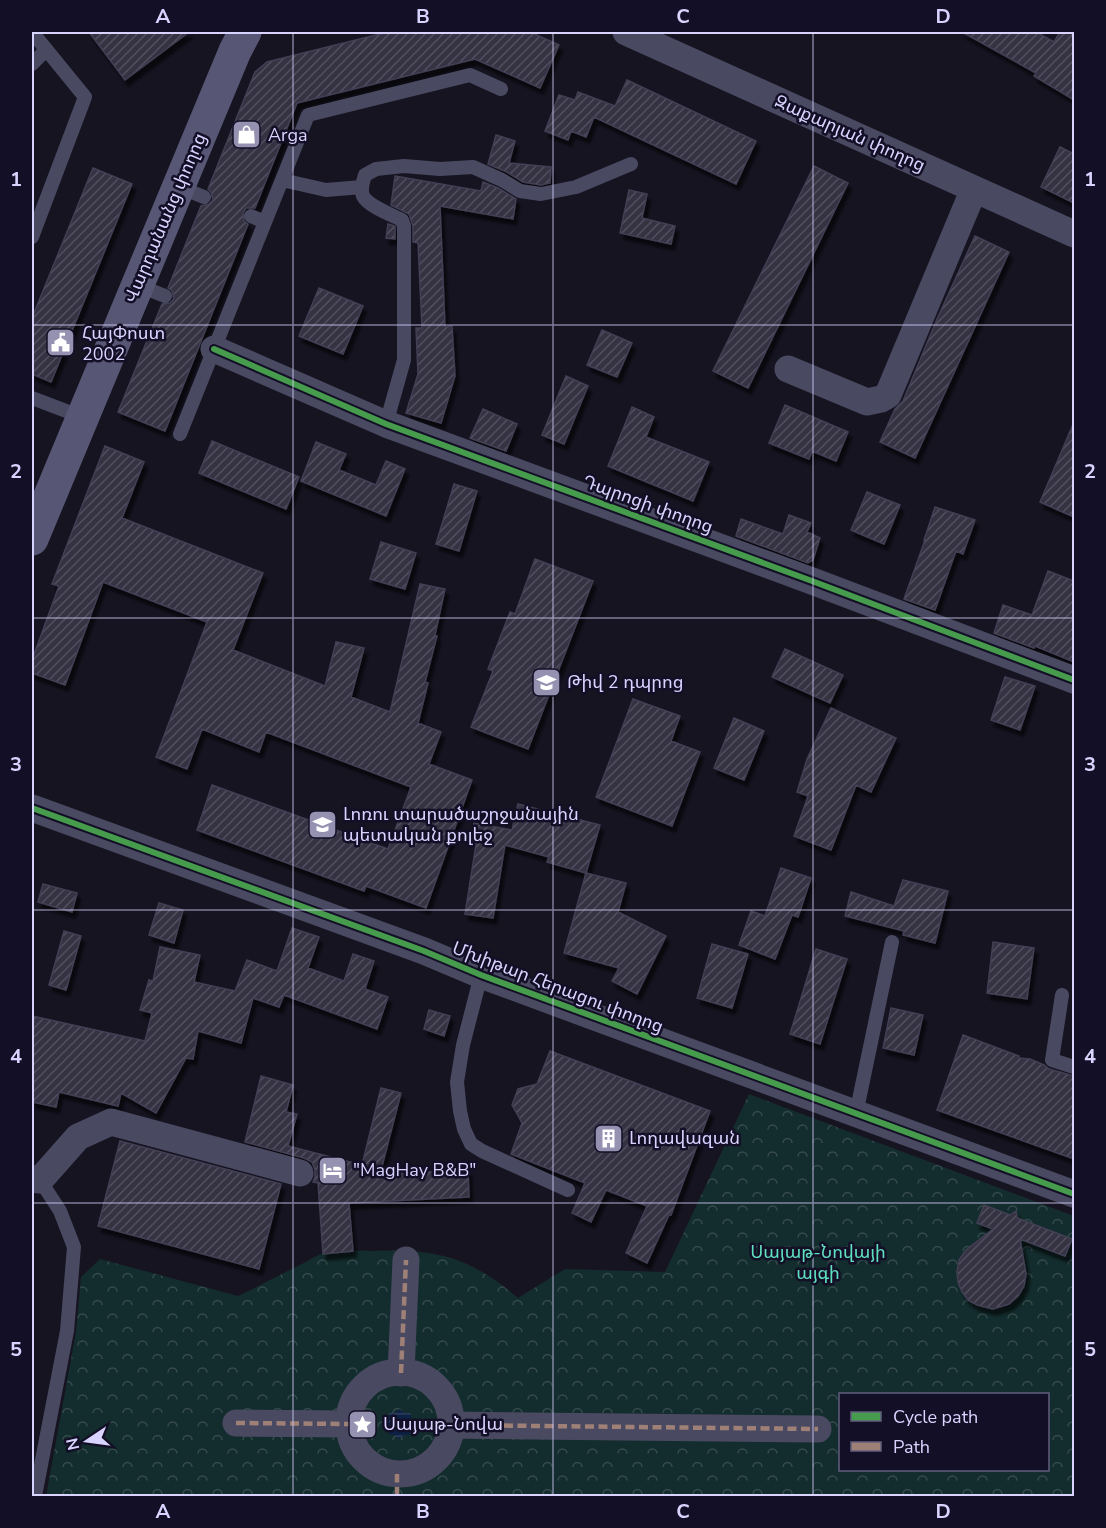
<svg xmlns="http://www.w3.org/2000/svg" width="1106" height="1528" font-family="'Nunito Sans','Noto Sans Armenian',sans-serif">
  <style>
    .forest { fill: url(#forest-crowns); fill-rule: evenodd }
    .water { fill: url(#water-rules) }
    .building { fill: url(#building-hatch); stroke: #433f54; stroke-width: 1.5; filter: url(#shadow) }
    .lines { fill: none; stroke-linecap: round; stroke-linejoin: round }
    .lane { stroke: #4a4962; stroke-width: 14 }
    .street { stroke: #4a4962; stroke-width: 27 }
    .secondary { stroke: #575674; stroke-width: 33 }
    .quiet { stroke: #9e8076; stroke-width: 4.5; stroke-dasharray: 9 4.5; stroke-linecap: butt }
    .cycleway-casing { stroke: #130f26; stroke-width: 10 }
    .cycleway { stroke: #469c4c; stroke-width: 6 }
    .grid { fill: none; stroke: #d9d4ff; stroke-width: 1.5; stroke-opacity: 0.55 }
    .labels { text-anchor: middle; stroke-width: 5; stroke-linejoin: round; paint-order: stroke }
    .street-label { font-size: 18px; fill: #d9d4ff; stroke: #130f26 }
    .poi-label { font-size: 18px; fill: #d9d4ff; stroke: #130f26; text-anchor: start }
    .park-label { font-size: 18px; fill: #5fe0c0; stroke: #130f26 }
    .neatline { fill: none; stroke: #d9d4ff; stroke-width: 2 }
    .grid-label { font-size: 20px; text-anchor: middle; font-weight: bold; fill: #d9d4ff }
  </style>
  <defs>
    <pattern id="forest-crowns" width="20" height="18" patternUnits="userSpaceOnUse" patternTransform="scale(1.5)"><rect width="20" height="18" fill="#132c2d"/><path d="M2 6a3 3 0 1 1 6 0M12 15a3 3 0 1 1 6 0" fill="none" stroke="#354a4c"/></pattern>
    <pattern id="water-rules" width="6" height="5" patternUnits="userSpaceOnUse" patternTransform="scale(1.5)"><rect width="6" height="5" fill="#0d2144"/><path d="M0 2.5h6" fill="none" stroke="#304060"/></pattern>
    <pattern id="building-hatch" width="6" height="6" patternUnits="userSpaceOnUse" patternTransform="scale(1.5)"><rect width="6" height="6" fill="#343243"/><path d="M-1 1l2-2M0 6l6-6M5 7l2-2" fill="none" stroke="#514f5f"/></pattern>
    <filter id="shadow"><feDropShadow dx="3.5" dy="6" stdDeviation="1.5" flood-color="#0009"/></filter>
  </defs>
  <rect width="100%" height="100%" fill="#161421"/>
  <path class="forest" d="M749,1094L1074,1216V1496H46L76,1332L81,1277L100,1259L238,1296C259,1286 279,1275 300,1265C308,1261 316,1255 325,1253C339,1250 356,1251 370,1251C434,1248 469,1256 518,1298L565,1269L665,1272ZM840,1394H1048V1470H840Z"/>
  <path class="water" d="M400,1409L404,1413H411V1420L415,1424L410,1428V1435H404L399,1439L395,1435H389V1428L384,1424L389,1419V1413H395Z"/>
  <path class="building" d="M89,32H189L125,80Z
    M388,32H530L559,45L540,88L475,59L297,103L255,208H246L243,213L244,221L248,224L165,431L118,412L162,304L170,303L174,299L172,291L168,288L201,206L209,204L213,200L211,192L208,189L255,72L267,62Z
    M962,32H1036L1054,42L1060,32H1074V100L1034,76L1036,73Z
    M627,80L756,141L736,184L594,117L586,137L571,131L568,140L545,131L559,95L575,100L578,92L615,106Z
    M496,135L515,141L509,163L551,167L550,183L541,185L523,182L507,172L488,164Z
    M1060,147L1074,154V203L1041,187Z
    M814,166L848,183L748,388L713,371Z
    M93,168L132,184L51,382L32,374V318Z
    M395,176L481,191L483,182L498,188L516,199L513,219L440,206L445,327L452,326L455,376L441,423L406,413L418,374L416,328H422L418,243L413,242V226L409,214L391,205Z
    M629,190L647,194L642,218L675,226L671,244L620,233Z
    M388,224L395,226V239L386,238Z
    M975,236L1009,252L915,458L880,442L895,409L903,401L937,319Z
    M319,288L363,306L343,354L299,336Z
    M602,330L632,343L617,377L587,365Z
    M566,376L588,386L564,444L542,435Z
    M785,405L848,432L836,461L812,451L809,459L769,443Z
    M632,407L654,417L646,437L709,462L693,501L608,466Z
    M483,409L517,424L506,451L470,438Z
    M1074,422V517L1040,502Z
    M212,441L299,477L286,509L199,473Z
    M316,442L346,454L339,470L376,485L386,461L405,469L386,516L301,481Z
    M105,446L144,462L122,518L263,573L233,650L325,686L336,642L364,648L351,697L390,712L420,584L445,589L435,635L437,636L425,682L428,683L418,723L441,732L429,764L472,780L426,908L366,886L364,891L197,830L212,785L388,849L411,787L266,732L259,752L202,729L187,769L156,757L207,622L103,582L65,685L32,673V660L59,586L52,584Z
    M454,484L477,491L459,551L436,544Z
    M867,492L900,505L884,544L851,530Z
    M935,507L975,520L963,554L956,551L935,610L904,599L925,540H924Z
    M789,515L811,523L807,532L820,538L813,560L808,563L736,536L741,519L783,534Z
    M381,542L416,553L405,589L370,579Z
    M535,559L593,581L528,749L471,727L493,671L488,669L510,612L515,614Z
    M1048,571L1074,581V662L1035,646L1034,648L994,633L1003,605L1032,615Z
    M785,649L843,675L830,703L772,677Z
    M1005,677L1035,686L1020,730L991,720Z
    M633,699L680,716L671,741L700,752L672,826L596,797Z
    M831,708L896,738L871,792L856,785L831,850L794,836L808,796L797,792L807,759Z
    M734,718L764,731L744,780L714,768Z
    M518,804L600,825L586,873L547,862L549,857L505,845L493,918L465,914L477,838L471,836L474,823L512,830Z
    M781,868L811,878L798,917L792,915L775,959L739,945L751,911L765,916Z
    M586,873L626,883L618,912L666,936L637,994L612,981L619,968L564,953Z
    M903,880L948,891L935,943L903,935L904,931L845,916L851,892L894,906Z
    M43,884L77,893L72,912L38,902Z
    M159,903L183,910L174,943L149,935Z
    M292,928L319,937L308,968L344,981L353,954L374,961L365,989L388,997L377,1029L284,995L279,1007L253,998L241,1043L198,1031L193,1059L186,1058L156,1113L121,1093L118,1106L59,1092L56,1107L32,1102V1016L145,1041L152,1013L140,1010L149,980L153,981L160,947L200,955L194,982L235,991L247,960L277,971Z
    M64,931L81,936L66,990L49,985Z
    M993,942L1034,948L1027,999L987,993Z
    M712,944L748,954L732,1008L697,998Z
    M816,949L847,959L820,1044L790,1034Z
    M891,1008L923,1015L914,1055L883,1048Z
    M429,1010L450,1016L444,1036L424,1029Z
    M963,1035L1019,1056V1058L1030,1059L1044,1065L1049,1069L1074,1076V1159L937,1110Z
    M550,1051L710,1111L671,1215H669L647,1263L626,1253L647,1206L606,1190L591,1222L572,1213L585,1183L511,1154L522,1123L512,1105L518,1089L537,1084Z
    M261,1076L293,1085L286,1112L297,1114L288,1146L362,1165L381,1088L401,1093L380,1174L468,1170L469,1197L349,1203L353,1251L323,1254L318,1183L313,1182L315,1177V1170L312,1162L304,1158L245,1142Z
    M120,1141L281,1184L259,1269L98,1226Z
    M984,1205L1010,1215L1016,1211L1017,1218L1072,1239L1065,1256L1020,1239L1026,1274L1024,1286L1018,1296L1009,1304L993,1309L977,1305L968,1300L962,1292L958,1282L957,1272L959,1260L966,1250L993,1229L977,1223Z"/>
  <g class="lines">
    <path class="lane" d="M32,64L46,50
      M282,180L326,190L362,187
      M179,187L204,197
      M251,216L265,222
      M32,237L85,97L32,32
      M137,285L165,296
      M32,398L82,417
      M386,424L404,360V226L402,220C392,215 368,206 363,196C360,189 363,182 365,175L376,169L404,166L440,169L473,167L502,180L520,191L541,194L576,187L631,164
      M180,434L308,115L470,75L501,89
      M481,975L463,1045L457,1082L460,1111L464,1129L471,1144L482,1151L568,1190
      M1062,995L1052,1060L1074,1067
      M856,1114L892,942
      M35,1496L67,1331L74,1247L60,1211L40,1180"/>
    <path class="street" d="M626,32L1074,234
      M214,349L386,424L812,581L1074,680
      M788,369L867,402L881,399L888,395L974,189
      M32,808L424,951L481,975L1074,1194
      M32,1179L40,1180L78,1137L111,1122L300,1173
      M349 1423a51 51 0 1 1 102 0a51 51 0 1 1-102 0Z
      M401,1373L406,1260
      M236,1423L349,1424
      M450,1425L818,1429"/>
    <path class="secondary" d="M32,539L235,51L245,32"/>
    <path class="quiet" d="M401,1373L406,1260
      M236,1423L349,1424
      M450,1425L818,1429
      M397,1496V1474"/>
    <defs>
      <path id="cycleway" d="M214,349L386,424L812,581L1074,680
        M32,808L424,951L481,975L1074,1194"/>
    </defs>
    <use href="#cycleway" class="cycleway-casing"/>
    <use href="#cycleway" class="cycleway"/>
  </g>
  <path class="grid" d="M293,32V1496M553,32V1496M813,32V1496M32,325H1074M32,618H1074M32,910H1074M32,1203H1074"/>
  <defs>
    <symbol id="shop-square" viewBox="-11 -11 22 22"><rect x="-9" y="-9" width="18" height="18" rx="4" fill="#9591b1" stroke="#130f26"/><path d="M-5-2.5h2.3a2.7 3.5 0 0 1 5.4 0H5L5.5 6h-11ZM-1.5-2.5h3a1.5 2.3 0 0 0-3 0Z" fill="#fff"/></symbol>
    <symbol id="civic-square" viewBox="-11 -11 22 22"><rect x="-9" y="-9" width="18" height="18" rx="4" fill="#9591b1" stroke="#130f26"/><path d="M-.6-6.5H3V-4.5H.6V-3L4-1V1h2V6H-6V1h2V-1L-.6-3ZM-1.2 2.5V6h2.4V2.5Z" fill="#fff"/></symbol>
    <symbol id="school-square" viewBox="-11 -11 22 22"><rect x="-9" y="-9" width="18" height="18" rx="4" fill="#9591b1" stroke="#130f26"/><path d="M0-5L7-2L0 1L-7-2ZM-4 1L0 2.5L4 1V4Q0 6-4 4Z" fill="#fff"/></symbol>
    <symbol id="university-square" viewBox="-11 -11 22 22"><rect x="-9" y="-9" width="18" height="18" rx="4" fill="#9591b1" stroke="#130f26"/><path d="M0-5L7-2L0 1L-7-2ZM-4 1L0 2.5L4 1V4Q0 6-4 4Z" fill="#fff"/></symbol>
    <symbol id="building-square" viewBox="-11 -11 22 22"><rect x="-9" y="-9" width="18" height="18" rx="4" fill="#9591b1" stroke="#130f26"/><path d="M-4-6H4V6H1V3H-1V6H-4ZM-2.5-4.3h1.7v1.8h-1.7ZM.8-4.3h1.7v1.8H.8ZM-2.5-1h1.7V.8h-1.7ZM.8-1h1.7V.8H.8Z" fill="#fff"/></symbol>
    <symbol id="hotel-square" viewBox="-11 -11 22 22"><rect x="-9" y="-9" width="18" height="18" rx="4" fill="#9591b1" stroke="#130f26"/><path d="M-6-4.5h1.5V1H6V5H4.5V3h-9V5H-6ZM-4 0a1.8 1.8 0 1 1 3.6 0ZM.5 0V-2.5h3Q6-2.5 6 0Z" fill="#fff"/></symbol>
    <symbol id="sight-square" viewBox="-11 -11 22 22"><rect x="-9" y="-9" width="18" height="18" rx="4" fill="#9591b1" stroke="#130f26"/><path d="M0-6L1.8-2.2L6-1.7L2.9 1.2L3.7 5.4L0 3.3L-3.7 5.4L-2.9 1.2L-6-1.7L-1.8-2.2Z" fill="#fff"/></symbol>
  </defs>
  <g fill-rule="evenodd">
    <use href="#shop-square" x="230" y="118" width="33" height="33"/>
    <use href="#civic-square" x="44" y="326" width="33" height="33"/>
    <use href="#school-square" x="530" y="666" width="33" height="33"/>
    <use href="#university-square" x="306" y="808" width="33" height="33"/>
    <use href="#building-square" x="592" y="1122" width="33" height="33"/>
    <use href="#hotel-square" x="316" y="1154" width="33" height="33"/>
    <use href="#sight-square" x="346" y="1408" width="33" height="33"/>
  </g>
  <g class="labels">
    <g class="street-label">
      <text transform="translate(850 133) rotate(24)" y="6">Զաքարյան փողոց</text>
      <text transform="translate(165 218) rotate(-67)" y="6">Վարդանանց փողոց</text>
      <text transform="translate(648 504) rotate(20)" y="6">Դպրոցի փողոց</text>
      <text transform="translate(558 987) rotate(21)" y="6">Մխիթար Հերացու փողոց</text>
    </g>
    <g class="poi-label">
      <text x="268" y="141">Arga</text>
      <text x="82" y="339">ՀայՓոստ<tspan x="82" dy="21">2002</tspan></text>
      <text x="567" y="688">Թիվ 2 դպրոց</text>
      <text x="343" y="820">Լոռու տարածաշրջանային<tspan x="343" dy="21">պետական քոլեջ</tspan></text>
      <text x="629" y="1144">Լողավազան</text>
      <text x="353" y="1176">"MagHay B&amp;B"</text>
      <text x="383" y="1430">Սայաթ-Նովա</text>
    </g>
    <g class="park-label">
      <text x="818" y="1258">Սայաթ-Նովայի<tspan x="818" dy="21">այգի</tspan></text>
    </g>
  </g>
  <rect width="1106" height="1528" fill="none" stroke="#130f26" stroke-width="66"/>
  <rect x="839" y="1393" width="210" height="78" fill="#130f26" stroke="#625e7d" stroke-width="1.5"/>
  <rect x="851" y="1412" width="30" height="9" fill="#469c4c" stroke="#625e7d" stroke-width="1.5"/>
  <text x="893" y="1423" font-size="18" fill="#d9d4ff">Cycle path</text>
  <rect x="851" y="1442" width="30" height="9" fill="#9e8076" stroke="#625e7d" stroke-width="1.5"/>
  <text x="893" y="1453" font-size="18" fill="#d9d4ff">Path</text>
  <g transform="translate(87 1441) rotate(257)" stroke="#130f26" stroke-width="4.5" paint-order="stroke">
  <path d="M0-4.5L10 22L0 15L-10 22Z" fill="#d9d4ff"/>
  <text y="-9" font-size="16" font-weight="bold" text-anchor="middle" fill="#d9d4ff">N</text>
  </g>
  <rect x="33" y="33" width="1040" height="1462" class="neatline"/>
  <g class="grid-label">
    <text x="163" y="23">A</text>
    <text x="423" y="23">B</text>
    <text x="683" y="23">C</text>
    <text x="943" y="23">D</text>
    <text x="16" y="186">1</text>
    <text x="1090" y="186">1</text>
    <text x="16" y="478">2</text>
    <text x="1090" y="478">2</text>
    <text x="16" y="771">3</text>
    <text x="1090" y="771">3</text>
    <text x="16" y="1063">4</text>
    <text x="1090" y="1063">4</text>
    <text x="16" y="1356">5</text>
    <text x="1090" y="1356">5</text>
    <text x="163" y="1518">A</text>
    <text x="423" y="1518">B</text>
    <text x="683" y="1518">C</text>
    <text x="943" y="1518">D</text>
  </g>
</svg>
